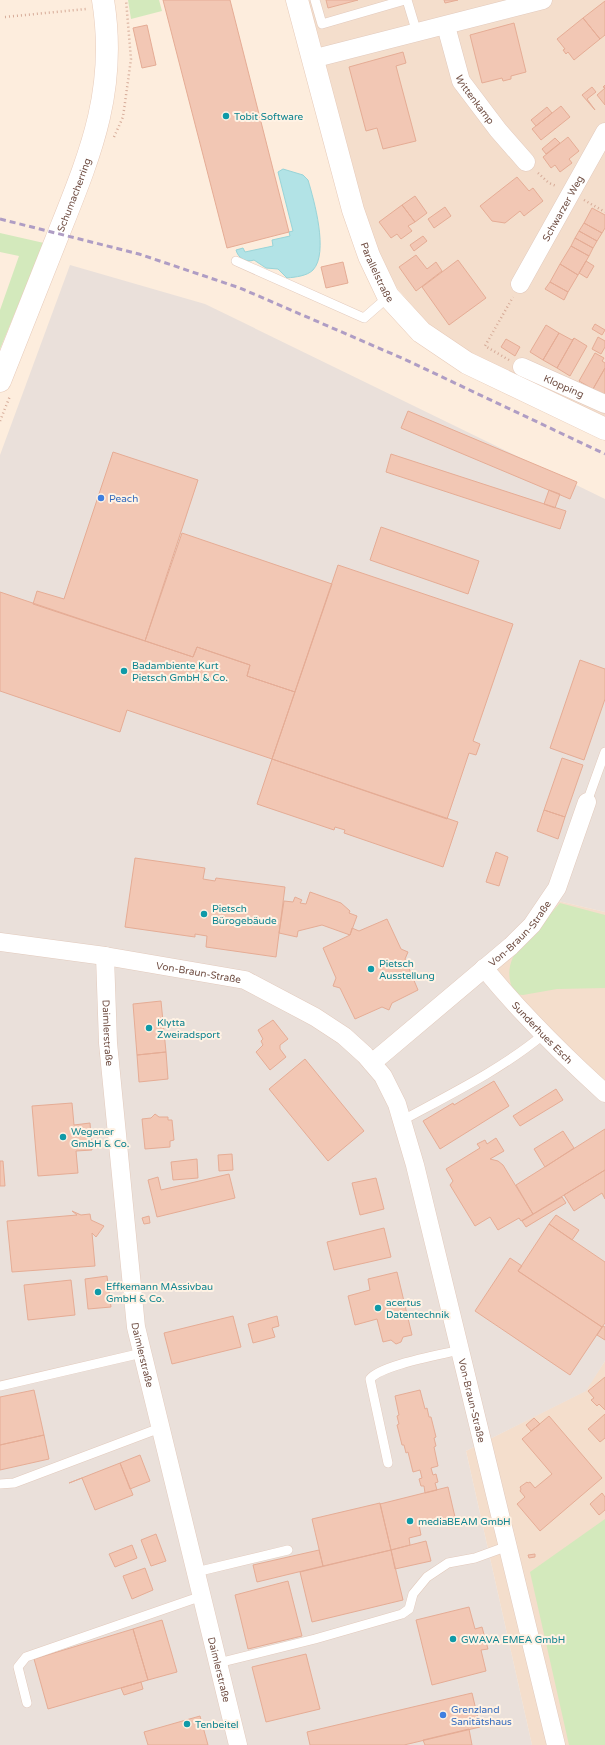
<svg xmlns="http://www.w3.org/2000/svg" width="605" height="1745" font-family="'Varela Round',sans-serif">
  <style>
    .residential { fill: #f4decc }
    .industrial { fill: #eae0da }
    .green { fill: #d3e9bc }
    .water { fill: #b2e3e6; stroke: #98d4d8 }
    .building { fill: #f2c7b4; stroke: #e5ac95 }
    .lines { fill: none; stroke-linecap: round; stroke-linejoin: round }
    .service-casing { stroke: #e2cabd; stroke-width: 10 }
    .minor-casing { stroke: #e2cabd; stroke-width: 19 }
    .secondary-casing { stroke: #e7cbba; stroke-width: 23 }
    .path { stroke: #d6ab98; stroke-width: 2.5; stroke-dasharray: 1 3; stroke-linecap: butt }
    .service { stroke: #fff; stroke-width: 9 }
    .minor { stroke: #fff; stroke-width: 18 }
    .secondary { stroke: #fff; stroke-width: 22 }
    .rail { stroke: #af9dc4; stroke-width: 3; stroke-dasharray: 6 4; stroke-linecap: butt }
    .culture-dot { fill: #0f9aa8; stroke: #fff2e4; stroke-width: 1.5 }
    .shop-dot { fill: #3f7fe0; stroke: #fff2e4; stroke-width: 1.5 }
    .labels { text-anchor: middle; stroke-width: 4; stroke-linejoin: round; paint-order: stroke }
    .street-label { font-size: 10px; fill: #725146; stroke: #fff2e4 }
    .culture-label { font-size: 10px; fill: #0d838f; stroke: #fff2e4; text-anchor: start }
    .shop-label { font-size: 10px; fill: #366cbe; stroke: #fff2e4; text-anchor: start }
  </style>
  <rect width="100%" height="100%" fill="#fdeddd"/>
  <path class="residential" d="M304,0H605V420L471,355L428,324L397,288L377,252L360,206Z
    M558,901L605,912V1095L482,978Z
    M605,1361V1745H532L466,1451L585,1391Z"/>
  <path class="industrial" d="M70,265L205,304L605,499V912L558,901L482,978L605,1095V1361L586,1391L466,1451L532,1745H0V455Z"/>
  <path class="green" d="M128,0H159L162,11L131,19Z
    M0,233L44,243L0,349V310L19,256L0,252Z
    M560,903L605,915V988L557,989L523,995L514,994C509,980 507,971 513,957Z
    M605,1519V1745H569L530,1572Z"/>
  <path class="water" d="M283,169L303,175L308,180C314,200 329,253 313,270C307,276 296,277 287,278L278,269L266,268L254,260C246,263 238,258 236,250L243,248L245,252L273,246L272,240L290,236L289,232L293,231L278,172Z"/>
  <path class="building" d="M163,0H230L289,232L227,248Z
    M326,0H358L328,8Z
    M444,0H458L445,3Z
    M605,1V35L600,39L583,18Z
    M583,18L600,39L574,60L568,52L566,54L563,50L565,49L557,39Z
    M514,23L526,72L511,76V79L503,81L502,78L482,83L470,35Z
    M147,25L156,65L142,68L133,28Z
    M403,52L406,63L396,66L416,141L383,149L377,128L366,131L349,67Z
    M605,85V105L597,95L605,88L603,87Z
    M592,87L596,92L587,99L595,110L582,95Z
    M561,106L570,117L541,140L532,129Z
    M547,107L552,113L536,126L531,120Z
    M568,137L579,151L569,159L572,163L560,172L555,165L551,168L543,157Z
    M555,138L560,143L546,154L542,149Z
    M517,177L529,191L533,188L543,201L524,216L520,211L505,223L492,221L480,206Z
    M415,196L427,213L415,222L402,205Z
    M402,205L415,222L408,226L412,231L401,239L397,234L391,238L379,222Z
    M445,207L451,216L434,228L428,219Z
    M592,208L605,215V228L602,233L584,223Z
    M584,223L602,233L597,241L579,231Z
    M579,231L597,241L593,248L575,238Z
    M423,236L427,241L414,251L410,245Z
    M575,238L593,248L589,256L571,246Z
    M571,246L589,256L578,275L560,264Z
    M416,255L427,269L436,262L442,271L416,291L399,267Z
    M458,260L486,298L449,325L422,287Z
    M586,261L594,266L587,278L579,273Z
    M343,262L348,283L326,288L321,267Z
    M560,264L578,275L568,292L550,282Z
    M550,282L568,292L564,300L545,289Z
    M595,324L605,330L602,335L592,329Z
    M546,325L559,333L543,360L530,352Z
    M559,333L572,340L574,338L557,368L543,360Z
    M598,337L605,341V347L601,354L592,349Z
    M574,338L587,346L570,376L557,368Z
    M506,339L520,347L515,356L501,347Z
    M595,353L604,358L602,361L605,363V368L593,389L579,381Z
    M605,368V396L593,389Z
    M408,411L577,482L570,499L401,428Z
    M113,452L198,480L145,641L33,604L37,591L64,599Z
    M391,454L566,511L560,529L386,472Z
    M549,490L560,494L555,508L544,504Z
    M381,527L479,561L468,594L370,560Z
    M182,533L332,584L295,692L247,676L250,665L197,647L193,657L145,641Z
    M338,565L513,624L473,741L480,744L476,755L469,753L447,819L272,759Z
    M0,592L193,657L197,647L250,665L247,676L295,692L272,759L127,710L120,732L0,691Z
    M580,660L605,669V699L584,760L550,748Z
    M562,758L583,765L565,817L544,810Z
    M272,759L458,822L443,867L344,833L345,830L335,827L334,830L257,804Z
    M544,810L565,817L558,839L537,831Z
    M496,852L508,857L499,886L486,882Z
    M135,858L205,868L203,879L215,881L216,878L285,887L276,957L206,947L207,936L195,934V937L125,927Z
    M310,892L341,903L350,911L349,913L357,916L350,935L322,925L298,931L297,937L279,933L284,901L293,902L295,897L302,900L300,903L306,904Z
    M387,919L401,949L408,952L405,959L418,990L392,1003L389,1010L382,1007L355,1019L340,988L333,986L336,978L323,948L350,935L352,928L359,931Z
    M161,1001L166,1052L137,1055L133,1004Z
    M273,1020L288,1039L280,1045V1049L286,1057L270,1070L256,1052L263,1045L261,1041L263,1039L258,1030Z
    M166,1052L168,1079L139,1082L137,1055Z
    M305,1059L364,1131L328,1161L269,1089Z
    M494,1081L509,1106L440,1149L423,1121L453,1103L454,1105Z
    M556,1089L563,1100L520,1126L513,1116Z
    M72,1103L74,1125L90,1123L92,1150L76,1151L78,1173L38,1176L32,1106Z
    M155,1114L159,1117H168V1120H172L174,1140L170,1141V1147L145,1149L142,1119L151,1118Z
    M605,1129V1170L533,1214L516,1185Z
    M563,1131L574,1148L545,1167L534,1149Z
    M496,1138L504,1151L490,1159L498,1161L503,1165L533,1214L521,1221L519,1218L498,1230L490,1217L475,1226L450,1185L453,1181L446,1169L480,1148L477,1144L485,1140L487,1144Z
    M232,1154L233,1170L219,1171L218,1155Z
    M197,1159L198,1178L173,1180L171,1162Z
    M0,1161H3L5,1186H0Z
    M605,1170V1199L602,1193L574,1211L564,1195Z
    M229,1174L235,1198L157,1217L148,1180L158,1177L161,1190Z
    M376,1178L384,1209L360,1215L352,1183Z
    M562,1197L566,1203L526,1227L522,1221Z
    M72,1211L81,1215L90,1214L91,1220L104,1226L96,1237L92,1233L95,1266L12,1272L7,1221L77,1215Z
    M556,1215L579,1230L572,1240L549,1224Z
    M149,1216L150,1223L144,1224L142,1218Z
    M549,1224L605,1262V1323L602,1327L518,1271Z
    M384,1228L391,1257L334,1270L327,1242Z
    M510,1258L522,1266L518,1271L602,1327L570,1375L475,1311Z
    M397,1272L412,1335L403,1337L401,1342L396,1344L391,1340L383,1342L377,1319L355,1325L348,1296L370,1290L368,1279Z
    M107,1276L111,1307L88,1309L85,1279Z
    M71,1280L75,1315L28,1320L24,1285Z
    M233,1316L241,1347L172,1364L164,1333Z
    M277,1316L279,1326L272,1328L275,1337L253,1343L248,1324Z
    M603,1326L605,1327V1340L597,1335Z
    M605,1377V1410L599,1404L597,1406L591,1400L594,1398L588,1391Z
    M34,1390L44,1435L0,1445V1397Z
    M420,1390L425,1409L427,1408L429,1417H431L436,1437L434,1438L436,1446L434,1447L438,1466L431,1468L433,1475L436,1474L438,1482L435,1483L437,1490L425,1493L424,1486H421L419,1479L422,1478L420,1470L413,1472L408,1452L406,1453L404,1445H402L397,1425L399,1424L397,1416L399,1415L395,1396Z
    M605,1414V1438L600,1442L588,1429Z
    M549,1416L602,1478L540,1531L517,1504L525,1497L520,1491L521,1489L520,1487L527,1482L528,1483L530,1482L535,1488L552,1474L522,1439Z
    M534,1418L540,1424L531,1431L526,1425Z
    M44,1435L49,1459L0,1470V1445Z
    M140,1455L150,1481L130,1489L120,1463Z
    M120,1463L133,1495L95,1510L82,1478L69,1483Z
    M448,1487L455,1517L419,1525L421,1535L409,1538L410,1545L391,1550L380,1504Z
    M602,1493L605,1497V1510L599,1515L590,1504Z
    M380,1503L391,1550L323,1566L312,1519Z
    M156,1534L166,1561L151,1566L141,1540Z
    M426,1541L431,1561L395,1569L391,1550Z
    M132,1545L137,1558L115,1567L109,1554Z
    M319,1550L323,1566L257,1582L253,1565Z
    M391,1550L403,1600L312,1622L300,1572Z
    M535,1554V1557L529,1558L528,1555Z
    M145,1568L153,1590L132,1599L123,1576Z
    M288,1581L302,1636L248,1649L235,1595Z
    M469,1607L475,1629L482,1627L488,1649L481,1650L486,1671L432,1685L416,1620Z
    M162,1620L177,1672L148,1680L133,1629Z
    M133,1629L148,1680L48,1709L34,1659Z
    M306,1654L320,1709L266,1722L252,1667Z
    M141,1682L143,1689L124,1695L121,1688Z
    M472,1693L480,1727L404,1745H310L307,1732Z
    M200,1716L208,1745H148L144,1732Z
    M469,1729L472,1745H425L423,1740Z"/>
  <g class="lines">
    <defs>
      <path id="service" d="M315,0L322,24L405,0
        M407,0L417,33
        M236,261L364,318L388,297
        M587,802L605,752
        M403,1120C451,1094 502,1069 544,1034
        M0,1386L142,1353
        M388,1463L370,1379C381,1365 440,1355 460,1350
        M0,1484L14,1483L160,1428
        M196,1572L288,1550
        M218,1663L315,1639L402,1614L409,1609L413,1594L427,1577L448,1563L475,1558L508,1546
        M27,1703L18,1667L26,1657L202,1596"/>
      <g id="minor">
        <path id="s1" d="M446,26L461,81L498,130L526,162"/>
        <path d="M312,59L543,0"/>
        <path id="s2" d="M520,284L605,132"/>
        <path id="s3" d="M522,367L605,404"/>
        <path id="s4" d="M0,942L105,956L245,980L315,1017L344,1036L365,1055L383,1076L397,1104L415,1165L556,1745"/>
        <path id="s5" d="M105,956L108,1043L136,1327L238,1745"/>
        <path id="s6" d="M484,968C521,1013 562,1054 605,1093"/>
        <path id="s7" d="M372,1063L511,946L532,925L557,888L587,802"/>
      </g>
      <g id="secondary">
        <path id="s8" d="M297,0L353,210L369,256L388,296L421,332L467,363L605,429"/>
        <path id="s9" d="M0,381C19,334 37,287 56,240C89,157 118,92 103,0"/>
      </g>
    </defs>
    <use href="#service" class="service-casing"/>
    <use href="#minor" class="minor-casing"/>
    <use href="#secondary" class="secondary-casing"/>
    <path class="path" d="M5,17L86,9
      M114,137L123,117L131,59L126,0
      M538,173L549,183L556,186
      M584,200L605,212
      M509,360L485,346L513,297
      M0,421L10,396"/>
    <use href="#service" class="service"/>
    <use href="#minor" class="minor"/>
    <use href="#secondary" class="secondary"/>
    <path class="rail" d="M0,219L139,254L240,288L404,359L605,454"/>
  </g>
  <g class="culture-dot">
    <circle cx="226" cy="116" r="4"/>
    <circle cx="124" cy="671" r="4"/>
    <circle cx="204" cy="914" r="4"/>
    <circle cx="371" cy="969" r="4"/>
    <circle cx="149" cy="1028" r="4"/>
    <circle cx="63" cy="1137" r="4"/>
    <circle cx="98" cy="1292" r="4"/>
    <circle cx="378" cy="1308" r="4"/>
    <circle cx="410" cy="1521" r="4"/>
    <circle cx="453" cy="1639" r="4"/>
    <circle cx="187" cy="1724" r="4"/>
  </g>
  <g class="shop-dot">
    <circle cx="101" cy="498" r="4"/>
    <circle cx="443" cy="1715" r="4"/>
  </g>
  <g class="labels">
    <g class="street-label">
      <text dy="4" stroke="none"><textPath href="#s1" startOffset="80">Wittenkamp</textPath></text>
      <text dy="4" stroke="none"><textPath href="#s9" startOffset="200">Schumacherring</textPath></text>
      <text dy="4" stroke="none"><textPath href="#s2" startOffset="87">Schwarzer Weg</textPath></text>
      <text dy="4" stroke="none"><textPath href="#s8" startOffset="284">Parallelstraße</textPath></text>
      <text dy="4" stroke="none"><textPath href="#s3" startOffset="46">Klopping</textPath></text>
      <text dy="4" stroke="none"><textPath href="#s7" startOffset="197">Von-Braun-Straße</textPath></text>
      <text dy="4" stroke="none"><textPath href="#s4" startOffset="201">Von-Braun-Straße</textPath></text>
      <text dy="4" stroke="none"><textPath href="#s6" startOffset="87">Sunderhues Esch</textPath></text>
      <text dy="4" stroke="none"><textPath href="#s5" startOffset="77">Daimlerstraße</textPath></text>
      <text dy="4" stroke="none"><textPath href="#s5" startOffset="401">Daimlerstraße</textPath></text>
      <text dy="4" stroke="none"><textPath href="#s4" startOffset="755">Von-Braun-Straße</textPath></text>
      <text dy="4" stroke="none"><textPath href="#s5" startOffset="725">Daimlerstraße</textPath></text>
    </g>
    <g class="culture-label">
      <text x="234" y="120">Tobit Software</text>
      <text x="132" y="669">Badambiente Kurt<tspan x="132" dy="12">Pietsch GmbH &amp; Co.</tspan></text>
      <text x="212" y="912">Pietsch<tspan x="212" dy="12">Bürogebäude</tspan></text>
      <text x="379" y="967">Pietsch<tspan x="379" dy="12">Ausstellung</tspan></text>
      <text x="157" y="1026">Klytta<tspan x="157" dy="12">Zweiradsport</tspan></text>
      <text x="71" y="1135">Wegener<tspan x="71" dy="12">GmbH &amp; Co.</tspan></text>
      <text x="106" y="1290">Effkemann MAssivbau<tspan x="106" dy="12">GmbH &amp; Co.</tspan></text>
      <text x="386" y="1306">acertus<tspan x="386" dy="12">Datentechnik</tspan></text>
      <text x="418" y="1525">mediaBEAM GmbH</text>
      <text x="461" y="1643">GWAVA EMEA GmbH</text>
      <text x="195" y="1728">Tenbeitel</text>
    </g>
    <g class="shop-label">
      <text x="109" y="502">Peach</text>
      <text x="451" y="1713">Grenzland<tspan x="451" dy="12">Sanitätshaus</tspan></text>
    </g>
  </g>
</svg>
